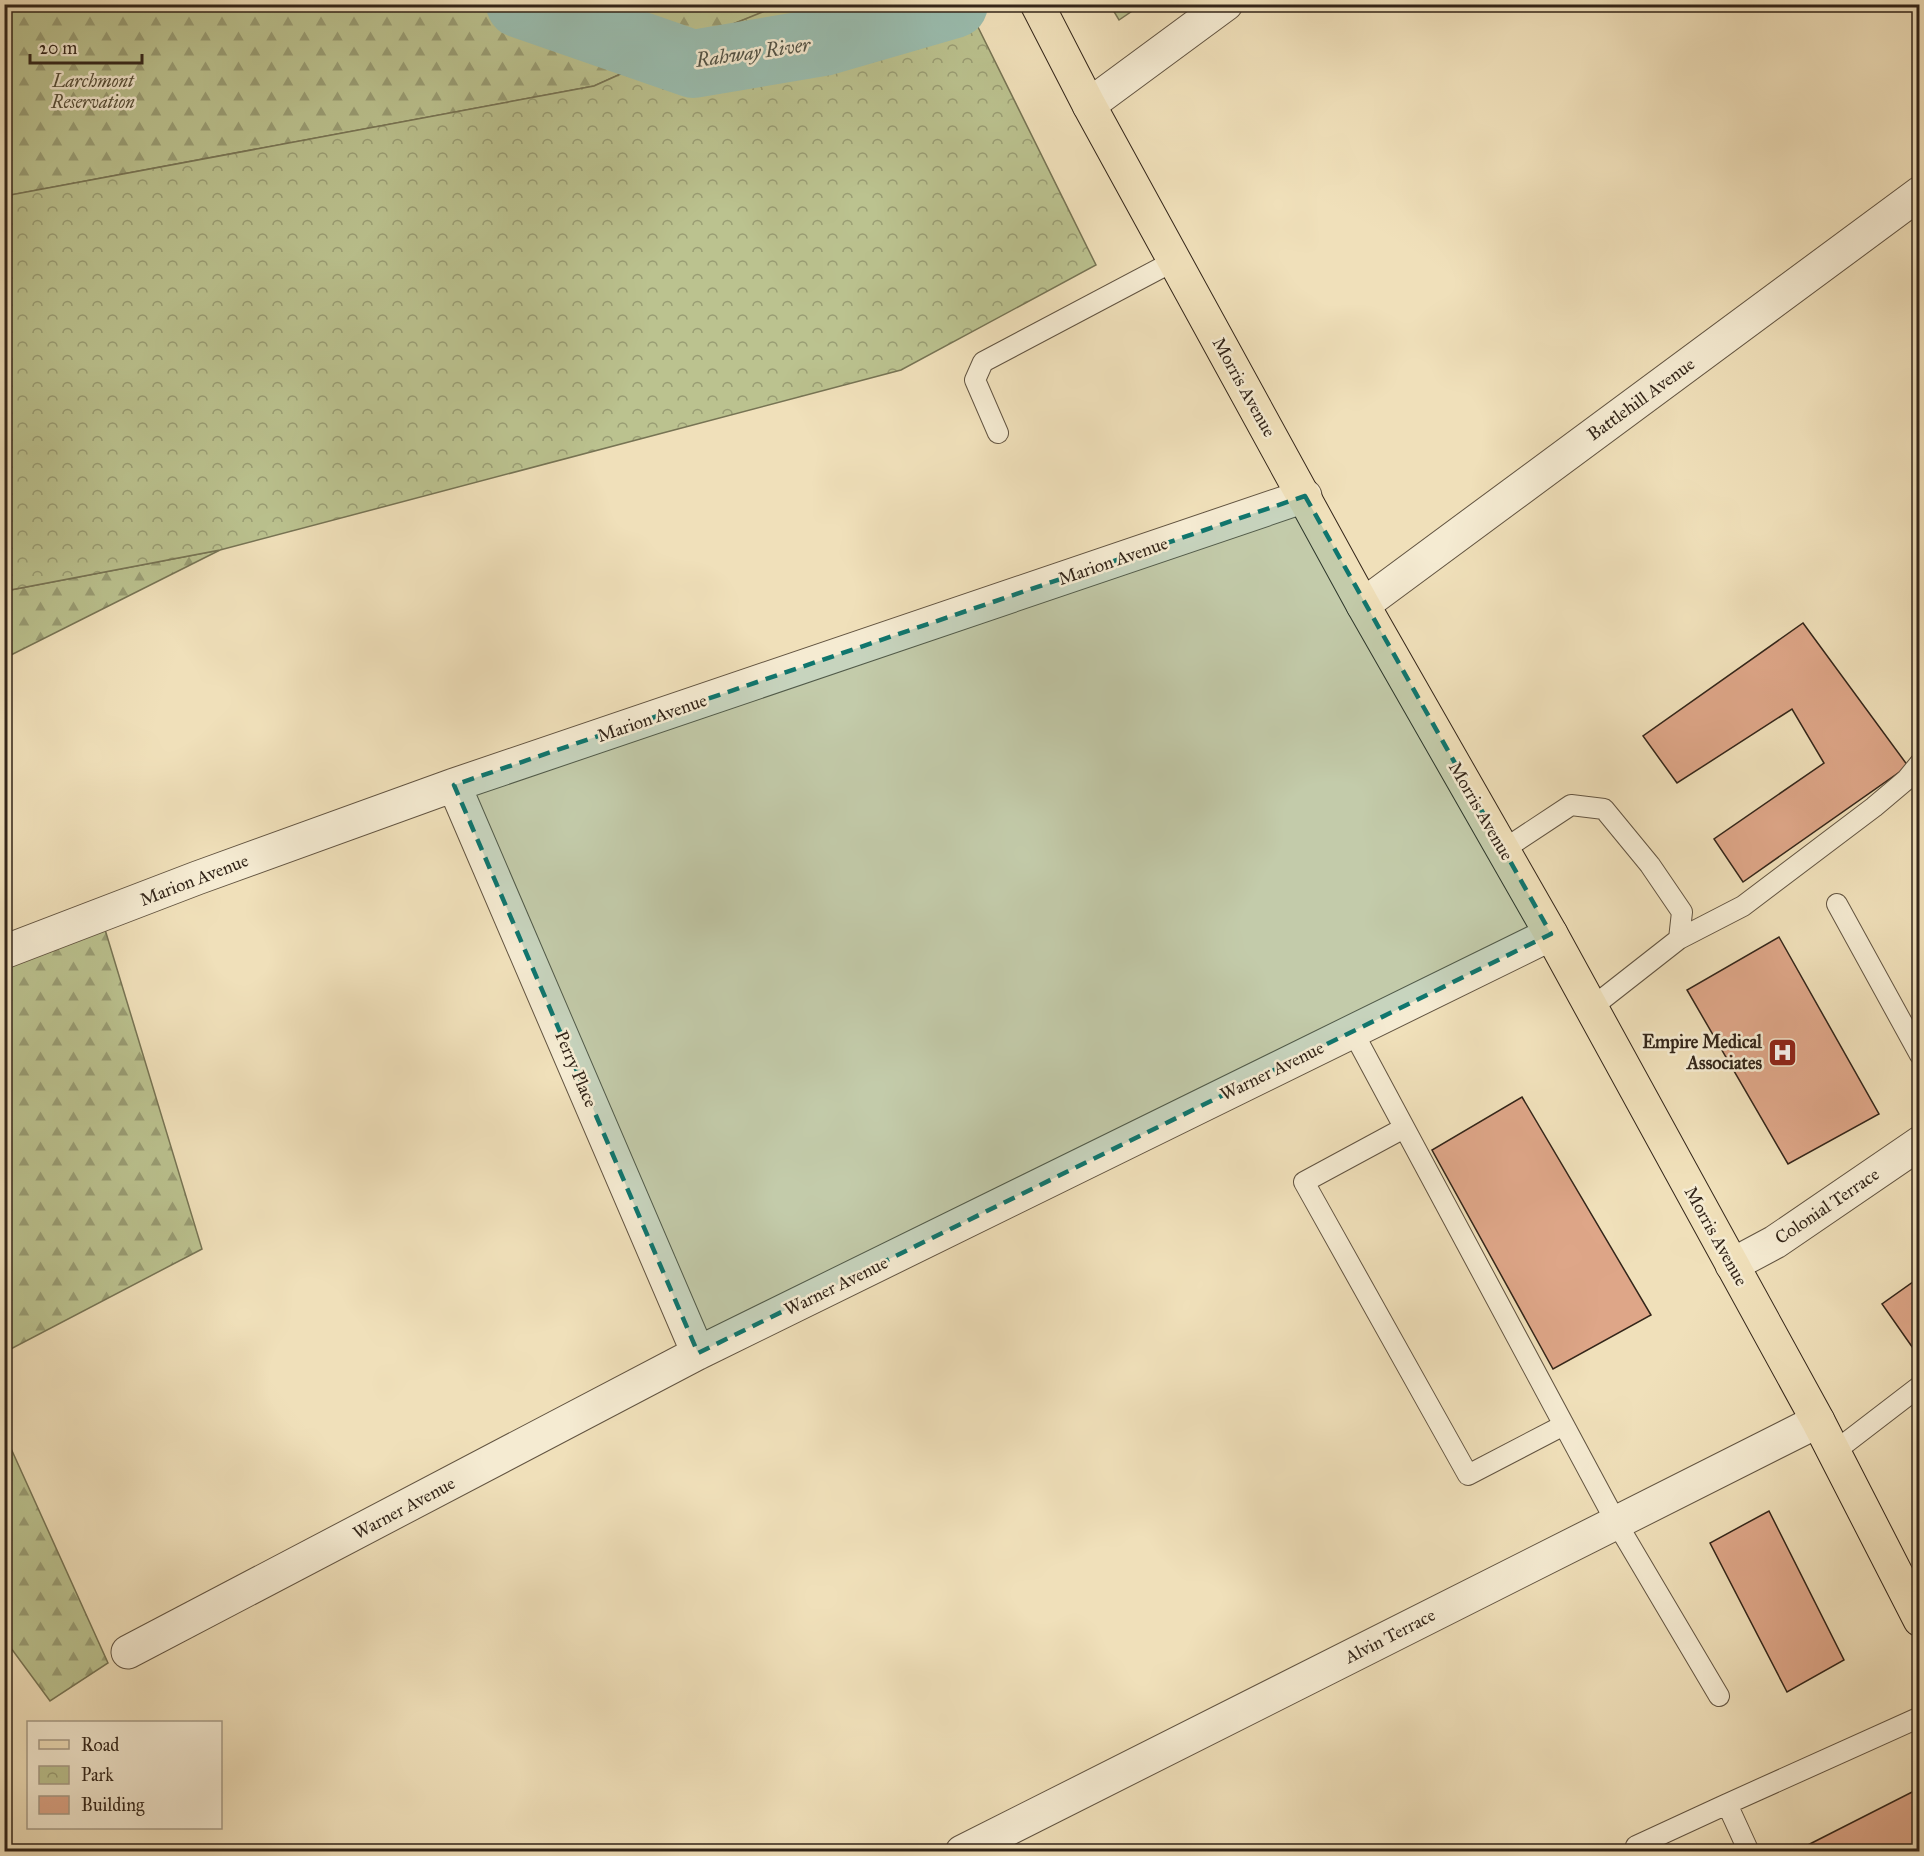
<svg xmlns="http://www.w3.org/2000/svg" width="1924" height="1856" font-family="'IM FELL Great Primer',serif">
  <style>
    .forest { fill: url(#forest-firs); stroke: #777454; stroke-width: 1.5 }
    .park { fill: url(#park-crowns); stroke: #777454; stroke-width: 1.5 }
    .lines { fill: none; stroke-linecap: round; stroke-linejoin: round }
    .river { stroke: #9abdaf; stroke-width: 68 }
    .building { fill: #dea688; stroke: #332519; stroke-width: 1.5 }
    .lane-casing { stroke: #625441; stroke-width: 22 }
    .street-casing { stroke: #625441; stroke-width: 35 }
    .primary-casing { stroke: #332519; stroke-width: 35 }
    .lane { stroke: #f5ebd2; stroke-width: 20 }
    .street { stroke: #f5ebd2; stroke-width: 33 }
    .primary { stroke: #f0e0ba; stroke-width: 33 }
    .marked { fill: #0f766e; fill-opacity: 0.2; stroke: #0f766e; stroke-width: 4.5; stroke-dasharray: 12 8; stroke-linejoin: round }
    .labels { text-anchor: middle; stroke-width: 5; stroke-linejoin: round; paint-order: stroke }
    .park-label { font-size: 18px; font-style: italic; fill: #554c36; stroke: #f5ebd2 }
    .street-label { font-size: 18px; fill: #332519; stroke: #f5ebd2 }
    .poi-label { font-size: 18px; font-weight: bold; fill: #332519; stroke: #f5ebd2; text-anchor: end }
    .water-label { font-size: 20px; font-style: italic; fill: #525346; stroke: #f5ebd2 }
  </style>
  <defs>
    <pattern id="forest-firs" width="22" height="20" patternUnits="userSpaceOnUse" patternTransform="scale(1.5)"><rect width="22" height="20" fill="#bbc28f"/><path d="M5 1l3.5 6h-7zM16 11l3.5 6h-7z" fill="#999d74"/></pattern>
    <pattern id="park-crowns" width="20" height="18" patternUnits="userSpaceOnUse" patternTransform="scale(1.5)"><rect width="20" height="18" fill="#bbc28f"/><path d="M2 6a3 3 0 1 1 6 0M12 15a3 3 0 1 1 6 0" fill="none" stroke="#999d74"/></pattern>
  </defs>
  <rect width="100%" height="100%" fill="#f0e0ba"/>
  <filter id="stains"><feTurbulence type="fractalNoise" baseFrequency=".00333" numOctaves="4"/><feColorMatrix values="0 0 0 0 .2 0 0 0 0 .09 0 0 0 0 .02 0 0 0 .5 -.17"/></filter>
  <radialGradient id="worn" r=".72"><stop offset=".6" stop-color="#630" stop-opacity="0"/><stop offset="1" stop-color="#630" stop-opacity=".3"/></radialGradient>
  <path class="forest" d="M5,5H782L723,28L594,86L5,196Z
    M220,550L5,658V591Z
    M100,913L202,1249L5,1352V948Z
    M4,1433L108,1663L50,1701L5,1640Z"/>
  <path class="park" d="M782,4L967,5L1096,265L901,370L220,550L5,591V196L594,86L723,28Z
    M1110,5H1141L1119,20Z"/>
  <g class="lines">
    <path class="river" d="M520,4L693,64L823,42L954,4"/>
  </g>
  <path class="building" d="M1803,623L1908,766L1743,882L1714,839L1824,763L1792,709L1677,783L1643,736Z
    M1779,937L1879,1114L1788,1164L1687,990Z
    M1522,1097L1651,1315L1553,1369L1432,1150Z
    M1920,1277V1349L1915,1351L1882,1304Z
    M1769,1511L1844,1660L1787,1692L1710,1543Z
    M1920,1788V1852H1794Z"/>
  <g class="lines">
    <defs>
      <path id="lane" d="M998,433L975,380L983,362L1174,261
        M1503,850L1571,805L1604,809L1650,865L1682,912L1679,939L1591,1008
        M1837,904L1920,1055
        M1679,939L1743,906L1874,807L1906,780L1920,763
        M1353,1032L1616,1522L1719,1696
        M1404,1128L1304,1182L1468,1475L1564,1425
        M1834,1452L1920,1386
        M1639,1852L1636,1846L1727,1804
        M1749,1852L1727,1804L1920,1717"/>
      <path id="street" d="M1089,105L1226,4
        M1363,605L1920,193
        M454,785L698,1353
        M4,952L197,878L454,785L1305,496
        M1732,1265L1775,1242L1920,1143
        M128,1652L698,1353L1551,934
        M962,1852L1818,1421"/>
      <path id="primary" d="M1037,4L1089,105L1363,605L1551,934L1818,1421L1920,1620"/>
    </defs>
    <use href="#lane" class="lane-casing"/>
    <use href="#street" class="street-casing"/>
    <use href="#primary" class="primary-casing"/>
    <use href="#lane" class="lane"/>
    <use href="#street" class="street"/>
    <use href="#primary" class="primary"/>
  </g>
  <path class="marked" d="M1305,496L1551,934L698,1353L454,785Z"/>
  <defs>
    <symbol id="hospital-square" viewBox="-11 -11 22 22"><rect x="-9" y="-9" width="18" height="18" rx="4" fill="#8f2418" stroke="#f5ebd2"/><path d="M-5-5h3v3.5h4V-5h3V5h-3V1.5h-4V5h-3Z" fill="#fff"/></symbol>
  </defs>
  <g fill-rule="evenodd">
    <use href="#hospital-square" x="1766" y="1036" width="33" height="33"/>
  </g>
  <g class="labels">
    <g class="park-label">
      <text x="93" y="87">Larchmont<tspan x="93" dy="21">Reservation</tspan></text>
    </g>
    <g class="street-label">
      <text transform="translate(1244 387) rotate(61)" y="6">Morris Avenue</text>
      <text transform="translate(1641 399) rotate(-36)" y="6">Battlehill Avenue</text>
      <text transform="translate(1113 561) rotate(-19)" y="6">Marion Avenue</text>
      <text transform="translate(652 718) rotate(-19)" y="6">Marion Avenue</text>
      <text transform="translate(1481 811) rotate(60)" y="6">Morris Avenue</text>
      <text transform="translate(194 880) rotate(-21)" y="6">Marion Avenue</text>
      <text transform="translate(576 1069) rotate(67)" y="6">Perry Place</text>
      <text transform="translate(1272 1071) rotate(-26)" y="6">Warner Avenue</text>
      <text transform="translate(1827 1206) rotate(-34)" y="6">Colonial Terrace</text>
      <text transform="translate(1716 1236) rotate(61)" y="6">Morris Avenue</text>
      <text transform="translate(836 1286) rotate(-26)" y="6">Warner Avenue</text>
      <text transform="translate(404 1508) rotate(-28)" y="6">Warner Avenue</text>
      <text transform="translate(1390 1636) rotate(-27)" y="6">Alvin Terrace</text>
    </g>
    <g class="poi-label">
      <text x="1762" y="1048">Empire Medical<tspan x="1762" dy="21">Associates</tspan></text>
    </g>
    <g class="water-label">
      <text transform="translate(753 52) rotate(-8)" y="7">Rahway River</text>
    </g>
  </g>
  <rect width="1924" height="1856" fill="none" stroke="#f0e0ba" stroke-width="24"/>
  <rect x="6" y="6" width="1912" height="1844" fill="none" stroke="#332519" stroke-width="3"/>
  <rect x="12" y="12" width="1900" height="1832" fill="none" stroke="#332519" stroke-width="1.5"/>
  <rect x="27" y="1721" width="195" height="108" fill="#f5ebd2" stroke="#a79c88" stroke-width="1.5"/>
  <rect x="39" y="1740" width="30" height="9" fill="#f0e0ba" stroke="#a79c88" stroke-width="1.5"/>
  <text x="81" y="1751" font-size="18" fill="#332519">Road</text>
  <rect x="39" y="1766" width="30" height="18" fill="url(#park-crowns)" stroke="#a79c88" stroke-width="1.5"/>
  <text x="81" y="1781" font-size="18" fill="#332519">Park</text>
  <rect x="39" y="1796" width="30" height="18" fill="#dea688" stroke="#a79c88" stroke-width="1.5"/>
  <text x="81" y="1811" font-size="18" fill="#332519">Building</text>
  <path d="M30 54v9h112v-9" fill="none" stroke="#332519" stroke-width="3"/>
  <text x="39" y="54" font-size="18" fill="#332519" stroke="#f5ebd2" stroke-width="4.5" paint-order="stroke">20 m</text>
  <rect width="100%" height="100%" filter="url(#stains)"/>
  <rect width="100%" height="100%" fill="url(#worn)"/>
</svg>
